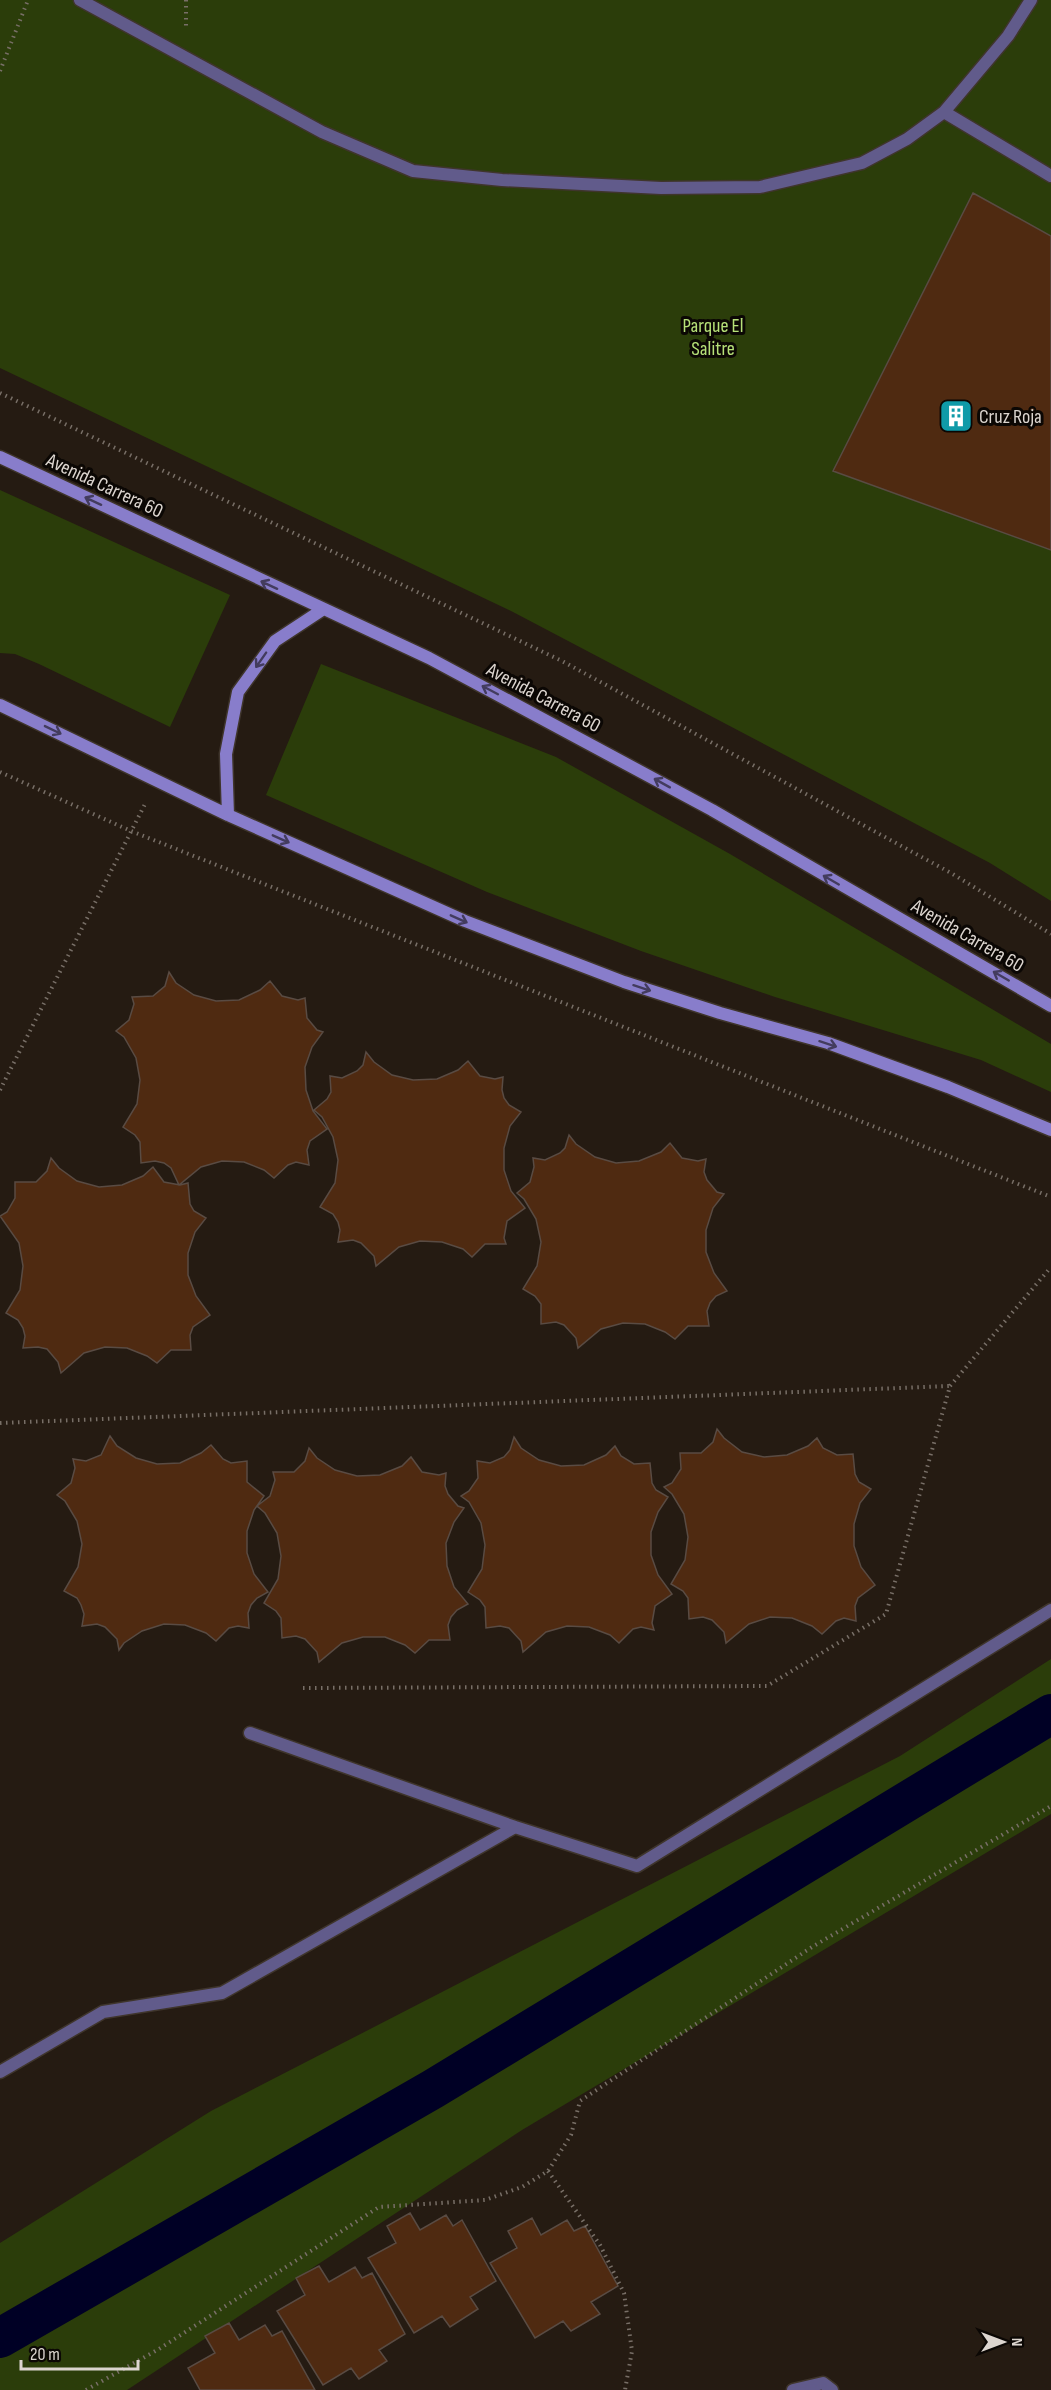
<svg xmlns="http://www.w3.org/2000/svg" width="1051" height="2390" font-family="'Sofia Sans Condensed',sans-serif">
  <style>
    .green { fill: #2b3d0a }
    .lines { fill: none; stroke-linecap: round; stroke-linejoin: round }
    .canal { stroke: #000025; stroke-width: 40 }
    .building { fill: #4f2a11; stroke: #594b43; stroke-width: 1.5 }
    .service-casing { stroke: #3f352c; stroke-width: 15 }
    .minor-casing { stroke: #3f352c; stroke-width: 15 }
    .secondary-casing { stroke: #3f352c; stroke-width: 15 }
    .path { stroke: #786f67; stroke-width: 4; stroke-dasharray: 1.5 4.5; stroke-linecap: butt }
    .service { stroke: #615b8b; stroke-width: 12 }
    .minor { stroke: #615b8b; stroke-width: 12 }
    .secondary { stroke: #887dcb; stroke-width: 12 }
    .oneway { stroke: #433c5e }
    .labels { text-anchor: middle; stroke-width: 6; stroke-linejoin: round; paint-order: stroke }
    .park-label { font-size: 20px; fill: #b6e178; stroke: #0b0704 }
    .poi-label { font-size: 20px; fill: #dcd5cf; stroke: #0b0704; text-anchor: start }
    .street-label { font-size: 20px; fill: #dcd5cf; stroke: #0b0704 }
  </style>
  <rect width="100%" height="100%" fill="#251b12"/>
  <path class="green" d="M0,0H1051V901L990,863L513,612L0,368Z
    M0,490L230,595L170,727L39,664L15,654L0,653Z
    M321,664L556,757L730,854L1051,1044V1092L981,1060L775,997L641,951L487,892L266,795Z
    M1051,1659V1814L522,2130L127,2390H0V2243L211,2111L900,1756Z"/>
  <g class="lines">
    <path class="canal" d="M0,2338L433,2089L1051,1714"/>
  </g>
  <path class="building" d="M973,193L1051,236V550L833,471Z
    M169,972L176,983L194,995L216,1001L239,1000L260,990L270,981L282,996L298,1000L305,998L307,1018L317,1030L323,1032L312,1047L305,1067L306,1090L313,1111L327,1129L310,1141L307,1150L309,1165L296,1162L288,1165L274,1178L264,1170L244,1162L222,1161L201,1167L179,1185L171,1168L164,1163L155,1161L141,1163L140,1142L135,1135L123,1127L137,1104L140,1080L136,1058L124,1037L116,1031L129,1020L134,1004L132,997L153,996L165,986Z
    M366,1052L374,1062L392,1075L413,1080L437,1079L458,1070L468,1061L480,1076L495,1079L503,1077L502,1090L504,1098L509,1105L521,1112L510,1126L504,1148V1170L511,1191L525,1208L507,1221L504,1238L506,1244H485L472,1257L463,1249L442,1242L420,1241L399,1247L376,1266L374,1256L361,1243L353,1240L338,1242L340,1230L338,1222L333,1214L320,1207L335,1183L338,1160L333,1137L322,1117L314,1110L327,1099L331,1092L330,1076L342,1078L357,1071L363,1065Z
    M569,1135L576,1144L595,1157L616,1163L639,1161L661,1152L670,1143L682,1158L698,1161L706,1159L704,1172L707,1180L717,1192L724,1194L713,1208L706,1230V1252L714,1273L727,1291L716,1296L710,1303L707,1311L709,1326H688L675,1339L665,1332L645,1324L623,1323L601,1329L578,1348L576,1338L564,1325L556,1322L541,1324V1304L535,1296L523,1289L537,1266L541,1242L536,1219L524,1199L517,1193L530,1182L534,1167L533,1158L545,1160L560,1153L565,1148Z
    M51,1158L59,1168L77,1181L99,1187L122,1185L143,1176L153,1167L164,1182L180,1185L188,1183L190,1204L194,1211L206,1218L195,1232L188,1253V1275L196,1296L210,1315L193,1327L190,1335L191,1350H171L157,1363L147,1356L127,1348L105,1347L84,1353L61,1373L58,1362L47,1349L38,1347L23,1348L25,1336L23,1328L18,1320L6,1313L20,1290L23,1266L19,1243L0,1216L7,1212L15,1198V1182H36L47,1171Z
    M717,1429L724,1438L742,1452L764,1457L787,1455L808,1446L817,1438L823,1448L837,1455L853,1454L855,1474L859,1482L871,1489L860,1503L854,1524V1546L861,1567L875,1585L858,1598L855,1606L856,1621L844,1618L836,1621L822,1634L812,1626L792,1618L770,1617L749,1624L726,1643L724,1632L712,1620L703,1617L689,1619L688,1598L683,1591L671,1584L685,1560L688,1537L684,1514L672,1494L664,1487L672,1483L681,1469L680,1453H701L713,1442Z
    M110,1436L117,1446L136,1458L157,1464L180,1463L201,1453L211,1445L223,1459L231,1463L247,1461V1482L264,1496L254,1510L247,1531V1553L254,1574L268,1592L257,1598L251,1605L248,1613L249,1628L238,1626L229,1628L216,1641L206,1633L185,1625L164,1624L142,1631L124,1643L119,1650L117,1639L105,1627L97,1624L82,1626L84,1614L81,1605L77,1598L64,1591L78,1567L82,1544L77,1521L65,1501L57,1495L71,1483L75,1468L73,1459L86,1461L101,1455Z
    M514,1437L521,1448L539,1460L561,1466L584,1465L606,1455L615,1446L621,1456L634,1464L650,1463L652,1483L656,1490L668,1497L658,1512L651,1532V1555L658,1575L672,1594L655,1606L652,1623L654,1630L641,1627L633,1629L619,1643L610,1635L589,1627L567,1626L546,1632L523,1652L521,1641L509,1628L500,1626L486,1628L485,1607L480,1600L468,1592L482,1569L485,1545L481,1523L469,1502L461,1496L469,1491L478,1478L477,1461L490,1463L504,1457L510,1450Z
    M309,1448L317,1458L335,1470L357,1476L380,1475L402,1466L411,1457L422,1472L439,1475L446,1473L445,1486L448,1494L458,1506L464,1508L454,1522L446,1543L447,1566L454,1587L468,1604L457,1610L451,1617L448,1625L450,1640H429L415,1653L405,1645L385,1637H363L342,1643L319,1662L317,1652L305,1639L296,1636L282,1638L281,1618L276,1611L264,1603L278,1579L281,1556L277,1533L265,1513L257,1506L270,1496L275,1480L273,1472H294L305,1461Z
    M410,2213L420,2230L446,2215L453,2226L462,2220L496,2281L470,2297L478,2309L450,2327L442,2316L414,2333L368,2258L396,2243L387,2226Z
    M532,2218L541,2235L567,2220L574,2231L585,2226L618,2286L591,2302L600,2314L571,2331L563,2321L535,2338L490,2263L517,2248L508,2231Z
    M319,2266L329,2282L355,2267L362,2278L372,2273L405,2334L379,2350L387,2361L359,2379L351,2368L323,2385L277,2311L305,2295L296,2278Z
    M229,2323L239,2340L265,2325L272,2336L282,2331L315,2390H200L188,2368L215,2353L205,2336Z"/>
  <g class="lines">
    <defs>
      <path id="service" d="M80,0L322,132L413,171L502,180L661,188L760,187L862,163L907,139L944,112L1008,36L1031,0
        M944,112L1051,176
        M250,1733L515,1827L637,1866L1051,1610
        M0,2072L103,2012L222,1993L515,1827"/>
      <path id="minor" d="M793,2390L823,2383L832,2390"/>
      <path id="secondary" d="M0,457L429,658L712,810L1051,1006
        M0,705L228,815L465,921L624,982L720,1013L828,1043L948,1087L1051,1130
        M228,815L226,754L238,692L275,641L322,610"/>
    </defs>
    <use href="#service" class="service-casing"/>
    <use href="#minor" class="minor-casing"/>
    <use href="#secondary" class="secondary-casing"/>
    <path class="path" d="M186,0V29
      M0,71L28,0
      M0,393L562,661L951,873L1051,934
      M0,772L131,831L1051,1197
      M0,1090L145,804
      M0,1423L950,1386
      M303,1688L767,1686L886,1614L950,1386L1051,1267
      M548,2171L600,2245L624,2293L632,2351L625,2390
      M86,2390L159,2349L379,2207L485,2200L522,2187L548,2171L571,2135L580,2101L812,1947L1051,1806"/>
    <use href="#service" class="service"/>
    <use href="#minor" class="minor"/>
    <use href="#secondary" class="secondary"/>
  </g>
  <defs><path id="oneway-shaft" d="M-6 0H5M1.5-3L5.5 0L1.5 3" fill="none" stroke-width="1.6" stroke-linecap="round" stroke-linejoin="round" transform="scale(1.5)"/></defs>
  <g class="oneway">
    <use href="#oneway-shaft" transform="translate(93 501) rotate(-155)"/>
    <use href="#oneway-shaft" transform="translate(269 585) rotate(-155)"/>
    <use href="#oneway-shaft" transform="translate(261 660) rotate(125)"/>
    <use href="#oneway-shaft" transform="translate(490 690) rotate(-152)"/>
    <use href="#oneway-shaft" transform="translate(53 730) rotate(26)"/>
    <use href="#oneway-shaft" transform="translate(662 783) rotate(-151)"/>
    <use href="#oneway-shaft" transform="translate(281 839) rotate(24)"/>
    <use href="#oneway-shaft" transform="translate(831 880) rotate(-150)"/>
    <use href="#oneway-shaft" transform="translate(459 919) rotate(24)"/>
    <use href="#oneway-shaft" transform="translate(1001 976) rotate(-150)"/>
    <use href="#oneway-shaft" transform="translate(642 988) rotate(18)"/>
    <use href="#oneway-shaft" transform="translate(828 1044) rotate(18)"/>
  </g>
  <defs>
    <symbol id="building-square" viewBox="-11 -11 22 22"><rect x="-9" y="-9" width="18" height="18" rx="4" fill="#0f9aa8" stroke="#0b0704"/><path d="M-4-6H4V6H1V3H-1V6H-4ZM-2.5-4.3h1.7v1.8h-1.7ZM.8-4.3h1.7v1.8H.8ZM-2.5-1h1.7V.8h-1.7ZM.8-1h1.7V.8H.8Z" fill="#fff"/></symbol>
  </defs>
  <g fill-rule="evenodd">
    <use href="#building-square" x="937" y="397" width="38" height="38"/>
  </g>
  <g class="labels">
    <g class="park-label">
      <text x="713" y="332">Parque El<tspan x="713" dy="23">Salitre</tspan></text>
    </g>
    <g class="poi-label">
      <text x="979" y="423">Cruz Roja</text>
    </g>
    <g class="street-label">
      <text transform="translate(105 485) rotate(25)" y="7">Avenida Carrera 60</text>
      <text transform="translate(544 697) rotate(28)" y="7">Avenida Carrera 60</text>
      <text transform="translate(968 935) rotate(30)" y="7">Avenida Carrera 60</text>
    </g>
  </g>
  <g transform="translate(1003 2342) rotate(90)" stroke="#0b0704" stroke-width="4.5" paint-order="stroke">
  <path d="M0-4.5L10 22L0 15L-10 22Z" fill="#dcd5cf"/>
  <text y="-9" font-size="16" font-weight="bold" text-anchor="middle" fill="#dcd5cf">N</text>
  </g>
  <path d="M21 2360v9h117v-9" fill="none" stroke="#dcd5cf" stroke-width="3"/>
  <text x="30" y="2360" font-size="18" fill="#dcd5cf" stroke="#0b0704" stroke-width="4.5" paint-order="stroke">20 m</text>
</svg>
